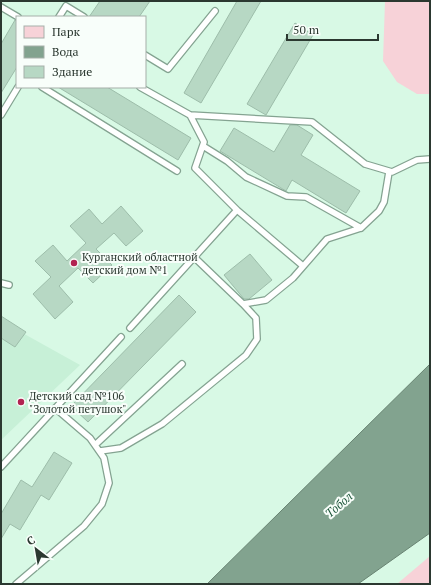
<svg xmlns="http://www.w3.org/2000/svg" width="431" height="585" font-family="'PT Serif',serif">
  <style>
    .built { fill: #c7f0d7 }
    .green { fill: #f7d2d8 }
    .water { fill: #82a38f; stroke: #688372 }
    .building { fill: #b7d8c4; stroke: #9dbdaa }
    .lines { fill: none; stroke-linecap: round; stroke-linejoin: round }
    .lane-casing { stroke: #84a391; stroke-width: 8 }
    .lane { stroke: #fff; stroke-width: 5.5 }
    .poi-dot { fill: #b22251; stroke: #f8fefa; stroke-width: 1.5 }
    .labels { text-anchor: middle; stroke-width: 4; stroke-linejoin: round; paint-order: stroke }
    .poi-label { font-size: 11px; fill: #2b3830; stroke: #f8fefa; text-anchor: start }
    .water-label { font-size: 12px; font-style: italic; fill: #1c563a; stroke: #f8fefa }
  </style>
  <rect width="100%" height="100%" fill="#d8f9e5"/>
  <path class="built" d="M1,321L80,365L1,440Z"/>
  <path class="green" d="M385,1H430V94H417L397,82L383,61Z
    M430,556V584H397Z"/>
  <path class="water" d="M430,364V533L358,584H207Z"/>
  <path class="building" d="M100,1H150L139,17H89Z
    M237,1H261L201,103L184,93Z
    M15,20L17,21V67L1,93V44Z
    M295,23L313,35L266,115L247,104Z
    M58,87H107L191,138L178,160Z
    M290,125H297L313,135L301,155L360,191L346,213L292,180L286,191L220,151L234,128L274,152Z
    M121,206L143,231L126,246L114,233L96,249L112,265L93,283L78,268L59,286L73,302L55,319L33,294L51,277L35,261L53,245L67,261L86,243L70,226L89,209L102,224Z
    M250,254L272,280L249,299H244L224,275Z
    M179,295L196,312L88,422L71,406Z
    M1,316L26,332L15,347L1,338Z
    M54,452L72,463L49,500L41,495L20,530L10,524L1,539V514L21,480L32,487Z"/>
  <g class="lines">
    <defs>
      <path id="lane" d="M1,7L18,17
        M59,17L66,6L84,17
        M145,55L168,69L215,11
        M42,87L177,171
        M140,87L190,115L312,122L365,164L392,172L417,160L430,159
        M1,115L18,87
        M203,146L227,161L246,177L287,196L306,197L361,228
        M237,210L303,266
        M194,257L243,304L266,300L293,278L327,239L361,228L379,211L384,202L389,172
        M1,283L9,285
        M130,328L237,210L195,168L204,142L190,115
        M95,445L182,364
        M100,451L121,448L162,424L246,355L257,339L256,318L243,304
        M1,467L121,337
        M16,584L84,526L102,504L109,483L104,458L90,438L55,408"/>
    </defs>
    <use href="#lane" class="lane-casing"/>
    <use href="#lane" class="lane"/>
  </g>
  <g class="poi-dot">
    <circle cx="74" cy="263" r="4"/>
    <circle cx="21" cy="402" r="4"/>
  </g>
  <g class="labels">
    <g class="poi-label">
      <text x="82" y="261">Курганский областной<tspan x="82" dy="13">детский дом №1</tspan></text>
      <text x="29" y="400">Детский сад №106<tspan x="29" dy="13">"Золотой петушок"</tspan></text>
    </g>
    <g class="water-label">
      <text transform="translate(339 505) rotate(-41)" y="4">Тобол</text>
    </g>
  </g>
  <rect width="431" height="585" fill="none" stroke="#2b3830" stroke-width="4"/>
  <rect x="16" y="16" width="130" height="72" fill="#f8fefa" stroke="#a6afa9"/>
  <rect x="24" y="26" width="20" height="12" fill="#f7d2d8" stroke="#a6afa9"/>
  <text x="52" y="36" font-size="12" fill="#2b3830">Парк</text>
  <rect x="24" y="46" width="20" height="12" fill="#82a38f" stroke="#a6afa9"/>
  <text x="52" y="56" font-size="12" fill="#2b3830">Вода</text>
  <rect x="24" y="66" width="20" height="12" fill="#b7d8c4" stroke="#a6afa9"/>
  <text x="52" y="76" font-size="12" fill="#2b3830">Здание</text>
  <g transform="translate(36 549) rotate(329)" stroke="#f8fefa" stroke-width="3" paint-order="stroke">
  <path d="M0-3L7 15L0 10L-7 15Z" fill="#2b3830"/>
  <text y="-6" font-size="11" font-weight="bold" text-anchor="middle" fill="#2b3830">С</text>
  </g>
  <path d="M287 34v6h91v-6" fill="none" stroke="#2b3830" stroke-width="2"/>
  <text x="293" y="34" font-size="12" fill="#2b3830" stroke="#f8fefa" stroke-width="3" paint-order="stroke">50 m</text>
</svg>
